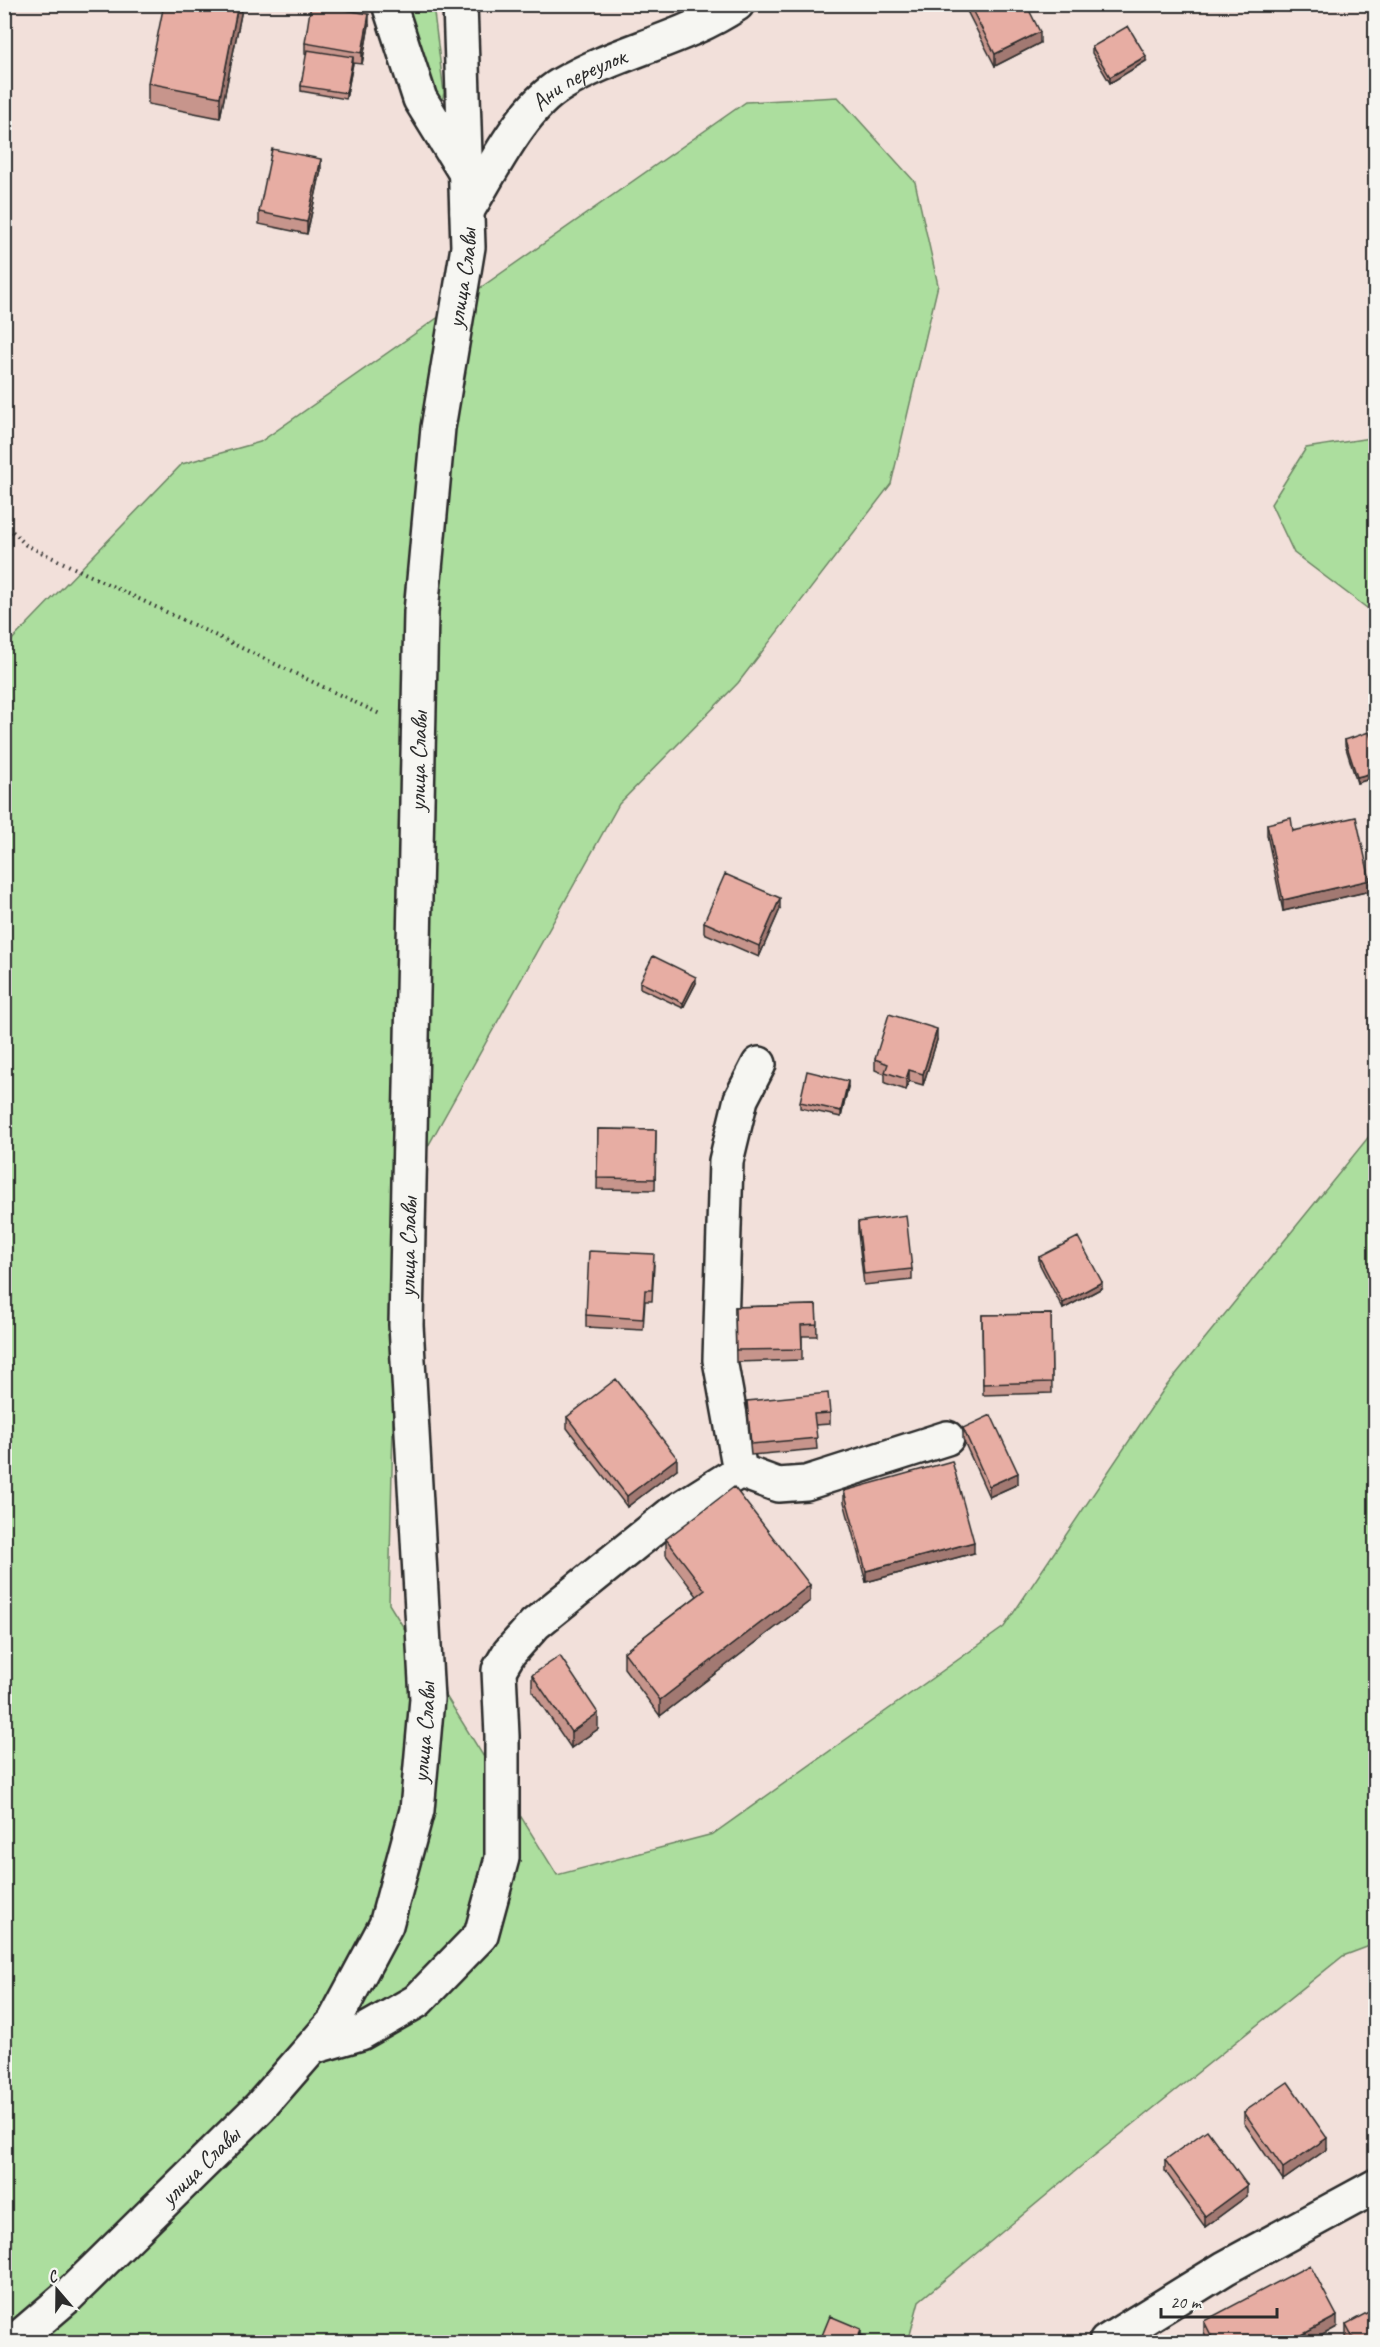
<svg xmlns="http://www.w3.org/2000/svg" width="1380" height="2347" font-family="Caveat,sans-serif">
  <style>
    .green { fill: #acde9e; stroke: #6c8464; stroke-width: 1.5 }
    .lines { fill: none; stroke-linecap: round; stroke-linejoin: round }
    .minor-casing { stroke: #2b2b2b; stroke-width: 38 }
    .path { stroke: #2b2b2b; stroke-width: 4; stroke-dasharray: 1.5 4.5; stroke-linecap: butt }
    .minor { stroke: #f6f6f2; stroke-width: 33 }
    .wall { fill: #c7958c; stroke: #2b2b2b; stroke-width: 1.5 }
    .shaded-wall { fill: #a27972; stroke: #2b2b2b; stroke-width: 1.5 }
    .building { fill: #e7ada3; stroke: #2b2b2b; stroke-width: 1.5 }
    .labels { text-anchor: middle; stroke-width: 4.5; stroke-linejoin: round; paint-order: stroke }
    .street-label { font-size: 24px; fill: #2b2b2b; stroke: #f6f6f2 }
  </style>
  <rect width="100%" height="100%" fill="#f2e0da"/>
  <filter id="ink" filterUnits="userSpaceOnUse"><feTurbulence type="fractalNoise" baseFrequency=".0167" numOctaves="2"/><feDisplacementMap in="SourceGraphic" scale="12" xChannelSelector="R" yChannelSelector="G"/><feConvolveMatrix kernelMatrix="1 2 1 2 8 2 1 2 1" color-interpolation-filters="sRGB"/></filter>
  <g filter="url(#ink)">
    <path class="green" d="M402,5H433L444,93L442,101L437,103Z
      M838,97L915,182L938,285L891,484L738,683L619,804L398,1200L389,1604L557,1875L713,1834L1004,1627L1164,1389L1375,1129V1944L1343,1956L1085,2163L919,2301L908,2342H5L4,648L182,464L260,442L746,102Z
      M1370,438H1376L1375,614L1294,553L1271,504L1306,448Z"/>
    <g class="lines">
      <defs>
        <g id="minor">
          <path d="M389,4L420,99L465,172"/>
          <path id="s1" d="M467,211C492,171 521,108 562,84C617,51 684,40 737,4"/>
          <path d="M740,1471L778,1485L806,1483L947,1438"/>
          <path d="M313,2047L361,2033L417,2001L481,1935L502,1858V1736L499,1670L509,1653L535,1624L670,1515L740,1471L720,1360L726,1161L741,1099L759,1064"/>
          <path id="s2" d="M14,2342L69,2295L260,2107L334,2022L386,1925L417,1810L427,1699L406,1325L421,612L438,428L468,247L460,4"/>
          <path d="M1106,2342L1225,2268L1376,2186"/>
        </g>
      </defs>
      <use href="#minor" class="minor-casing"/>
      <path class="path" d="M4,523L26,545L382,715"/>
      <use href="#minor" class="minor"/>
    </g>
    <path class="wall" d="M243,4L220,118L148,104V83Z
      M967,4H1026L1040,43L995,66L967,11Z
      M369,25L362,64L353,63L346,99L301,91V86L307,55L305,54V43Z
      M1092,47L1146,61L1110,83L1092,53Z
      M321,170L307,234L259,224V212Z
      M1345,740L1376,753V777L1357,783L1345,745Z
      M1267,824L1293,831L1370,891L1283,911L1267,835Z
      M780,909L759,957L704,933V922Z
      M640,982L696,983L683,1008L640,988Z
      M937,1040L923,1085L909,1081L906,1090L885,1083V1074L875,1070V1059Z
      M848,1087L841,1117L800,1108V1102Z
      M598,1129L656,1130L655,1190L597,1189Z
      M858,1222L912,1269V1280L864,1285L858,1233Z
      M1039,1257L1102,1288L1063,1309L1039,1263Z
      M654,1265L652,1301H645L643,1330L586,1327V1315Z
      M816,1305L817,1336H802V1360L736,1362L735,1307Z
      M1051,1314L1052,1393L983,1395L982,1315Z
      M747,1401L830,1413V1424L815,1425L817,1449L751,1455L747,1412Z
      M567,1417L677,1469L627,1507L567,1428Z
      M963,1428L1018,1484L989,1497L963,1439Z
      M844,1491L974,1553L866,1582L844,1502Z
      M666,1539L810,1601L660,1716L624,1668V1652L697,1596L666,1555Z
      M532,1675L598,1729L571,1748L532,1691Z
      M1244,2112L1327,2149L1283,2180L1244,2123Z
      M1165,2160L1247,2196L1205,2227L1165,2171Z
      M1204,2321L1337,2327L1308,2343H1209L1204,2332Z
      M1346,2324L1376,2343H1347L1346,2340Z"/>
    <path class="shaded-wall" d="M238,4H243L220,118V97Z
      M369,14V25L362,64V53Z
      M1040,32V43L995,66V54Z
      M1146,56V61L1110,83V77Z
      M353,57V63L346,99V93Z
      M321,159V170L307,234V222Z
      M1376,772V777L1357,783V777Z
      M1370,880V891L1283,911V900Z
      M780,898V909L759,957V946Z
      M696,977V983L683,1008V1003Z
      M937,1029V1040L923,1085V1074Z
      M909,1070V1081L906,1090V1079Z
      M848,1081V1087L841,1117V1111Z
      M1102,1282V1288L1063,1309V1303Z
      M677,1458V1469L627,1507V1496Z
      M1018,1473V1484L989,1497V1486Z
      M974,1542V1553L866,1582V1571Z
      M810,1585V1601L660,1716V1700Z
      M598,1713V1729L571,1748V1732Z
      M1327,2138V2149L1283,2180V2168Z
      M1247,2185V2196L1205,2227V2216Z
      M1337,2316V2327L1308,2343H1287Z
      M861,2329V2343H856Z"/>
    <path class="building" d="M164,4H238L220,97L148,83Z
      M311,4L369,14L362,53L305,43Z
      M969,4H1026L1040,32L995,54Z
      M1128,26L1146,56L1110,77L1092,47Z
      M307,50L353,57L346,93L301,86Z
      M272,149L321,159L307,222L259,212Z
      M1369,732L1376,753V772L1357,777L1345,740Z
      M1356,817L1370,880L1283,900L1267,824L1291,818L1293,831Z
      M725,874L780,898L759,946L704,922Z
      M653,956L696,977L683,1003L640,982Z
      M889,1014L937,1029L923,1074L909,1070L906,1079L885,1072L888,1064L875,1059Z
      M807,1071L848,1081L841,1111L800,1102Z
      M598,1129L656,1130L655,1179L597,1178Z
      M906,1215L912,1269L864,1274L858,1222Z
      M1078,1237L1102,1282L1063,1303L1039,1257Z
      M589,1251L654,1254L652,1290H645L643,1319L586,1315Z
      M816,1305L817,1324L801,1325L802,1349L736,1350L735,1307Z
      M1051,1314L1052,1382L983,1384L982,1315Z
      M616,1379L677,1458L627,1496L567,1417Z
      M828,1393L830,1413L814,1414L817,1438L751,1444L747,1401Z
      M991,1415L1018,1473L989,1486L963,1428Z
      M952,1461L974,1542L866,1571L844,1491Z
      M734,1487L810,1585L660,1700L624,1652L705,1590L666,1539Z
      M560,1656L598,1713L571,1732L532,1675Z
      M1288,2082L1327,2138L1283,2168L1244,2112Z
      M1207,2130L1247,2185L1205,2216L1165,2160Z
      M1310,2265L1337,2316L1287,2343H1215L1204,2321Z
      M1376,2308V2343H1356L1346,2324Z
      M830,2316L861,2329L856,2343H819Z
      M861,2335L879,2343H858Z"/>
  </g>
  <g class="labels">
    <g class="street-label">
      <text dy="8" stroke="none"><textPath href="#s1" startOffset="177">Ани переулок</textPath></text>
      <text dy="8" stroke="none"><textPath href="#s2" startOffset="2218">улица Славы</textPath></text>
      <text dy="8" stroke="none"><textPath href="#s2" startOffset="1732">улица Славы</textPath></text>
      <text dy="8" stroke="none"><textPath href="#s2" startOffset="1246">улица Славы</textPath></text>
      <text dy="8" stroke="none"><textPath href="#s2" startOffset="760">улица Славы</textPath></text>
      <text dy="8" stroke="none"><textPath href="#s2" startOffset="256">улица Славы</textPath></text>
    </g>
  </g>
  <rect width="1380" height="2347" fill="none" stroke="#f6f6f2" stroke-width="24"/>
  <rect x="12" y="12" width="1356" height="2323" fill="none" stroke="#2b2b2b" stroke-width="2" filter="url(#ink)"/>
  <g transform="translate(57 2290) rotate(340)" stroke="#f6f6f2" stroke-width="4.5" paint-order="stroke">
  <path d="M0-4.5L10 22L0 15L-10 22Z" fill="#2b2b2b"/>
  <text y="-9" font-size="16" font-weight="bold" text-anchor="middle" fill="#2b2b2b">С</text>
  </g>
  <path d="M1161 2308v9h116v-9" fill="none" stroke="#2b2b2b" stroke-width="3"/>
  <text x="1170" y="2308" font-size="18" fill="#2b2b2b" stroke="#f6f6f2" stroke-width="4.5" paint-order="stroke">20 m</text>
</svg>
